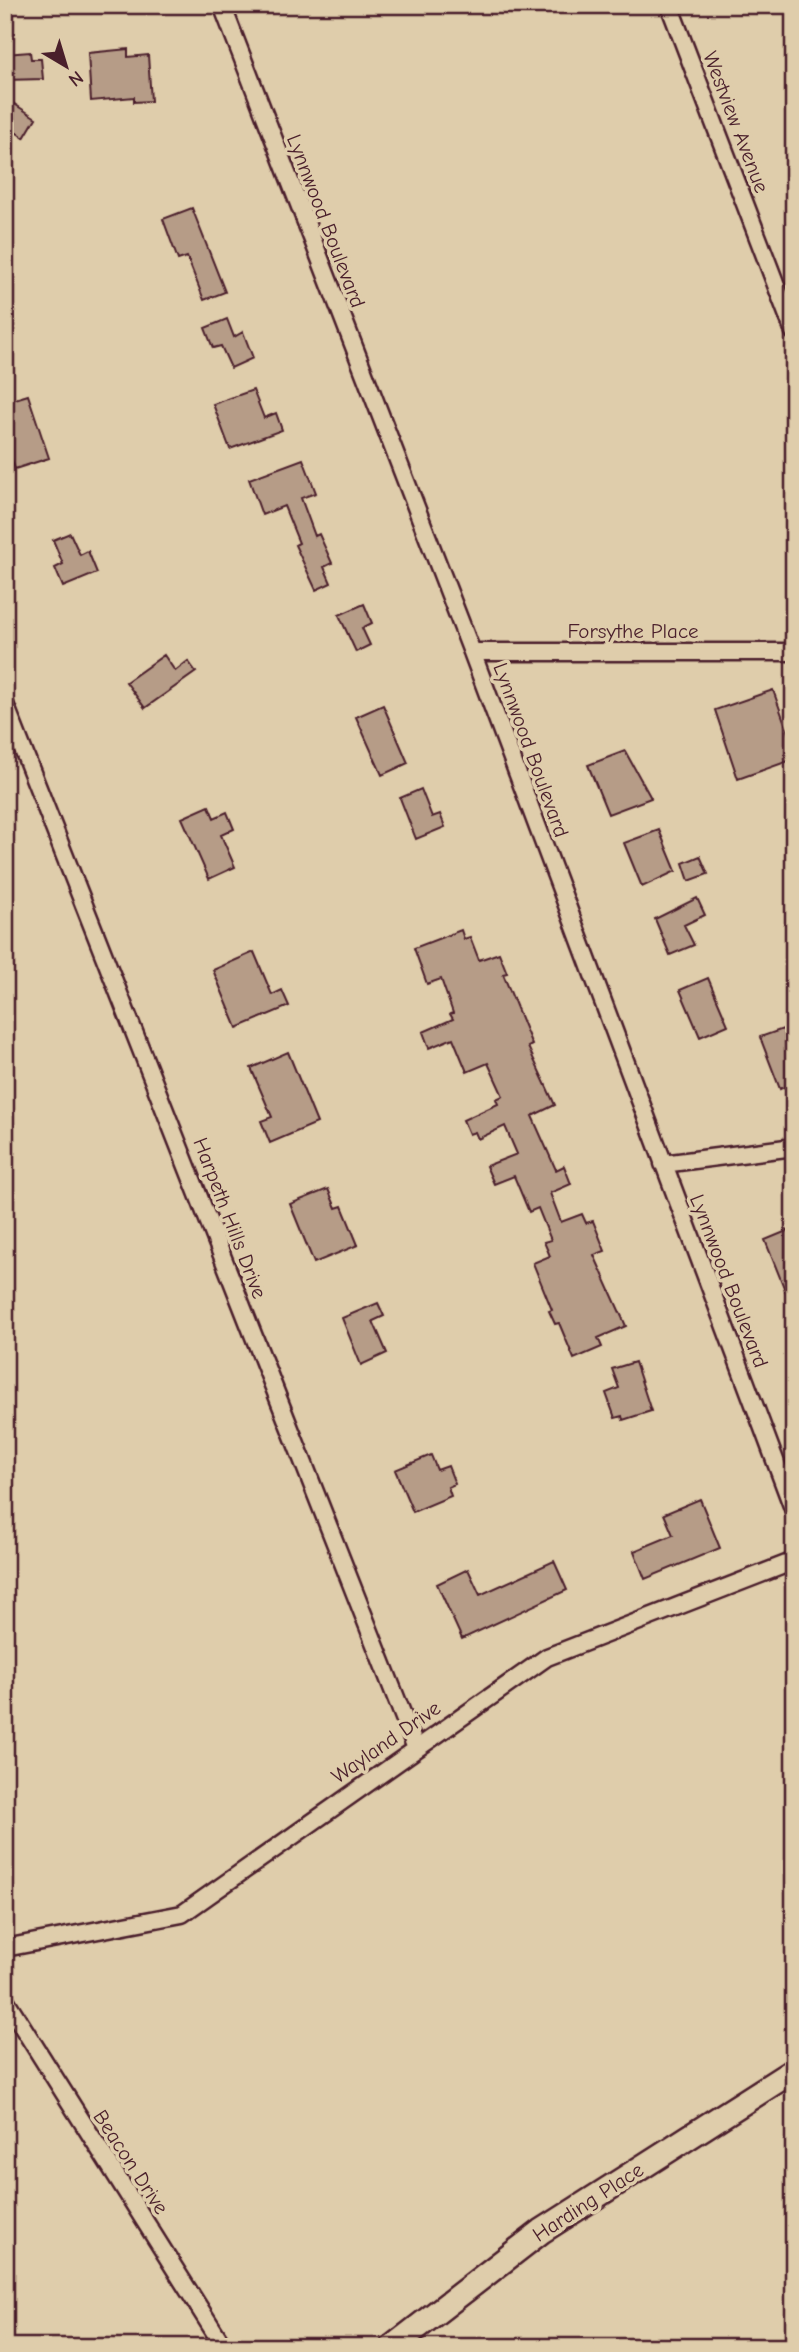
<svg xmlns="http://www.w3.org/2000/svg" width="799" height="2352" font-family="'Comic Neue',sans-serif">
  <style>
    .building { fill: #b69c87; stroke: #4a1f2b; stroke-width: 2 }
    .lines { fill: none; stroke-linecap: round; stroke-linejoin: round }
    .minor-casing { stroke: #4a1f2b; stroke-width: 21 }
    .secondary-casing { stroke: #4a1f2b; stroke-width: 28 }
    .minor { stroke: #dfcdab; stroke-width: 16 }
    .secondary { stroke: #dfcdab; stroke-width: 23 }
    .labels { text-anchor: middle; stroke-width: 7; stroke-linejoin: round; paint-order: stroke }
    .street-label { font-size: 21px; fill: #4a1f2b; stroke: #dfcdab }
  </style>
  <rect width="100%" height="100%" fill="#dfcdab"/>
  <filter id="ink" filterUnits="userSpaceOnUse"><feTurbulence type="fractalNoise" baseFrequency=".0143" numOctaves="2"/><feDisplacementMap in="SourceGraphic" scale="14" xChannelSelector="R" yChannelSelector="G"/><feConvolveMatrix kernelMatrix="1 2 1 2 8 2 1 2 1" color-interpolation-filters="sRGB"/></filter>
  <g filter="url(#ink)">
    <path class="building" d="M128,49V57L148,55L151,101L134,102V97L91,101L88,53Z
      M30,52L31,59H41L43,79L5,80V54Z
      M5,98L36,118L24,138L17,133L5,132Z
      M192,208L225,292L204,300L187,257L178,260L163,219Z
      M227,319L234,337L243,332L253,358L231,368L221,346L213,348L205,328Z
      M253,390L264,418L276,413L282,430L230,449L213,404Z
      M28,395L49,458L15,469L5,440V402Z
      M303,459L316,493L301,498L315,536L319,534L332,563L324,567L331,583L316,590L295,545L299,543L284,506L262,515L249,479Z
      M70,533L80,555L88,551L97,573L63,587L55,568L63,564L53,540Z
      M364,604L372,623L362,628L370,645L356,652L339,615Z
      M164,655L175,671L188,661L196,672L145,708L126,682Z
      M773,690L794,749V759L738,779L715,710Z
      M383,705L408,763L382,775L356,717Z
      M625,751L651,798L608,814L588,765Z
      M421,789L432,817L440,814L445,827L416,839L400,798Z
      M209,806L214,818L227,812L234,829L221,835L235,867L209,879L182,818Z
      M659,830L676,871L642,887L624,843Z
      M700,856L708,874L689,881L683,863Z
      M697,898L705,915L684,925L694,945L670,955L655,919Z
      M461,930L464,939L470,937L479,960L499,953L507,973L503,974L532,1045L528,1047L555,1105L532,1116L556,1170L564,1166L571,1184L550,1193L561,1222L582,1214L586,1223L593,1221L605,1251L594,1255L626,1326L598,1338L602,1347L574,1359L559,1323L555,1324L549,1311L552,1310L533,1263L550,1256L544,1242L551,1240L538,1208L529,1212L514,1176L494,1184L486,1166L517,1154L505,1126L478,1139L475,1132L469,1134L463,1120L498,1104L496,1099L503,1096L488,1063L467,1072L453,1038L429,1048L423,1032L453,1019L450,1014L453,1013L441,979L427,984L414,948Z
      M254,952L272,995L282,990L289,1006L237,1028L213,970Z
      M708,978L728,1025L700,1037L680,990Z
      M786,1028L794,1045V1082L780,1089L760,1037Z
      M288,1052L317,1123L270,1143L261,1121L272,1117L251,1068Z
      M328,1189L336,1208L342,1206L358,1245L314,1263L290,1204Z
      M794,1228V1310H793L765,1240Z
      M378,1303L384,1316L373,1321L387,1353L361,1365L342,1318Z
      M635,1362L651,1411L623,1420L622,1416L615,1418L606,1393L619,1388L612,1369Z
      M431,1455L437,1470L448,1466L455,1484L448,1487L451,1496L413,1512L395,1470Z
      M700,1499L720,1548L645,1579L634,1551L673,1535L664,1514Z
      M554,1561L567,1590L462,1639L437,1584L468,1569L480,1595Z"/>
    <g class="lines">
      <defs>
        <path id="minor" d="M222,5L472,652L794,1511
          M669,5L794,332
          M472,652H794
          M5,704L415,1746
          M663,1164L794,1147
          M5,1948L182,1914L547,1657L794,1561
          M5,1999L224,2347"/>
        <path id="secondary" d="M392,2347L542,2231L794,2070"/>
      </defs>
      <use href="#minor" class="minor-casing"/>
      <use href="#secondary" class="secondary-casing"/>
      <use href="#minor" class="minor"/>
      <use href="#secondary" class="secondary"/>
    </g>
  </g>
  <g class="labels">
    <g class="street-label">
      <text transform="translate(736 122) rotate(69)" y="7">Westview Avenue</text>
      <text transform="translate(326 221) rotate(69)" y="7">Lynnwood Boulevard</text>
      <text x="633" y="638">Forsythe Place</text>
      <text transform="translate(531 750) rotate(70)" y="7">Lynnwood Boulevard</text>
      <text transform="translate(230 1218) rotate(69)" y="7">Harpeth Hills Drive</text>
      <text transform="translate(729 1281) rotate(69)" y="7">Lynnwood Boulevard</text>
      <text transform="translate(386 1742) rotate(-35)" y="7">Wayland Drive</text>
      <text transform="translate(131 2162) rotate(57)" y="7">Beacon Drive</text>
      <text transform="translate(588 2202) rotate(-33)" y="7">Harding Place</text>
    </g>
  </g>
  <rect width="799" height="2352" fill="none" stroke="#dfcdab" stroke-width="28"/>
  <rect x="14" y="14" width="771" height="2324" fill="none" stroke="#4a1f2b" stroke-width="2.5" filter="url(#ink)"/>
  <g transform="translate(66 66) rotate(142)" stroke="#dfcdab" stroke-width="5" paint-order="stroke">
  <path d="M0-5L12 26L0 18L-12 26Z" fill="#4a1f2b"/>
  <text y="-10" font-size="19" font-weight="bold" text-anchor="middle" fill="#4a1f2b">N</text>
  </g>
</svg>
